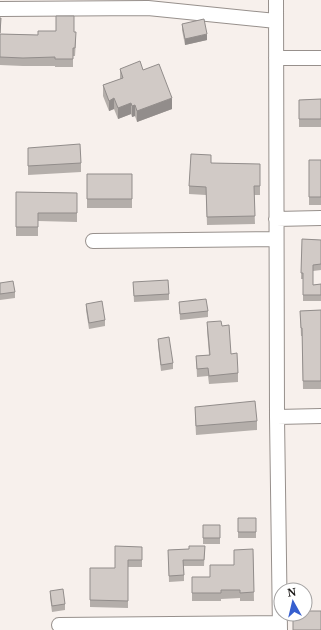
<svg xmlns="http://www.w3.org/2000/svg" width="321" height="630" font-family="'Noto Serif',serif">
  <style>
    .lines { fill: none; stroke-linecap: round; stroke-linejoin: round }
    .minor-casing { stroke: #97908c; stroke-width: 16 }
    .minor { stroke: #fff; stroke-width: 14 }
    .wall { fill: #b4aeaa }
    .shaded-wall { fill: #928d8b }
    .building { fill: #d1cac6; stroke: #928d8b }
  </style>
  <rect width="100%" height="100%" fill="#f7f0ec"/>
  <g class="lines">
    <defs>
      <path id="minor" d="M276,0L277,417L280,630
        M0,9L148,8L276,21
        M276,58H321
        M276,219L321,218
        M93,241L276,239
        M277,417L321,416
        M59,625L279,623"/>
    </defs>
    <use href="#minor" class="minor-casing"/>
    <use href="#minor" class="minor"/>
  </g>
  <path class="wall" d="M0,18V34L38,35L74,32L76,40L75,56H73V67H55V66H23L0,65Z
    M182,24L207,40L185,45L182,30Z
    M120,69L143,70L172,109L137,122L135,116L132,117L131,114L118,119L114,109L109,111L103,96V85L120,79Z
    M321,99V127H299V100Z
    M28,148L81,163V172L28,175Z
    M309,160H321V205H309Z
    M211,163L260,164V195H254L255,224L207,225L206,195L189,194V186Z
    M87,174H132V208H87Z
    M16,192L77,193V222L38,221V236H16Z
    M302,239L321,240V270L313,271V285L321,284V301H303V279H301Z
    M133,282L169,294V300L134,302Z
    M0,283L15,292V298L0,300Z
    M179,302L208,311V317L180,320Z
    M86,304L105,320V326L89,329L86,310Z
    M321,310V389H303L302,336H301L300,311Z
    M207,322L222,326L231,354L238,373V382L209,384L208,376L197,377L196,356L209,355L207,330Z
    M158,339L173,363V369L161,371L158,345Z
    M195,407L257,421V430L196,435L195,415Z
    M238,518H256V538H238Z
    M203,525H220V544H203Z
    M205,546L204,566H184V581L169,582L168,550L189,549Z
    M142,547V567H128V608L90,607V568H115Z
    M253,549L254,601H240V598L221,599V601H192V577H210L234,565Z
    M50,591L65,604V610L52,612L50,597Z"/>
  <path class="shaded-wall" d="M207,34V40L185,45V39Z
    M114,98V109L109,111V101Z
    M172,98V109L137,122V111Z
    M131,103V114L118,119V108Z
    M135,105V116L132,117V106Z"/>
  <path class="building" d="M56,16H74V32H76L75,48H73V59H55V57L23,58L0,57V34L38,35V31H56Z
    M0,18H1L0,33Z
    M204,19L207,34L185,39L182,24Z
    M140,61L143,70L159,64L172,98L137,111L135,105L132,106L131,103L118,108L114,98L109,101L103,85L123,78L120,69Z
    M321,99V119H299V100Z
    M80,144L81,163L28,166V148Z
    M191,154L211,155V163L260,164V186H254L255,216L207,217L206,187L189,186Z
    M309,160H321V197H309Z
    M87,174H132V199H87Z
    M16,192L77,193V213H38V227H16Z
    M302,239L321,240V264L313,265V285L321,284V295H303V273H301Z
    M168,280L169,294L134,296L133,282Z
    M13,281L15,292L0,294V283Z
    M206,299L208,311L180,314L179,302Z
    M102,301L105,320L89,323L86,304Z
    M321,310V381H303L302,328H301L300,311Z
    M221,321L222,326L229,325L231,354L237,353L238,373L209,376L208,368L197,369L196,356L210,355L207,322Z
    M169,337L173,363L161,365L158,339Z
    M255,401L257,421L196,426L195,407Z
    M238,518H256V532H238Z
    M203,525H220V538H203Z
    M115,546L142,547V560H128V601L90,600V568H115Z
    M189,546H205L204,560H183L184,575L169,576L168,550L189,549Z
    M253,549L254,592L240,593V590H221V593H192V577H210V565H234V550Z
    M63,589L65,604L52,606L50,591Z
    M305,611H321V630H293V614H305Z"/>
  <g transform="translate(293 602) rotate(352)"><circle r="19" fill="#ffffff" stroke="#a3a1a1"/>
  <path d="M0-3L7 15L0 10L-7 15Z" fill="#365fcf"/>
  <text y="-6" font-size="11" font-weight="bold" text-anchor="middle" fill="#181514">N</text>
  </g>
</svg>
